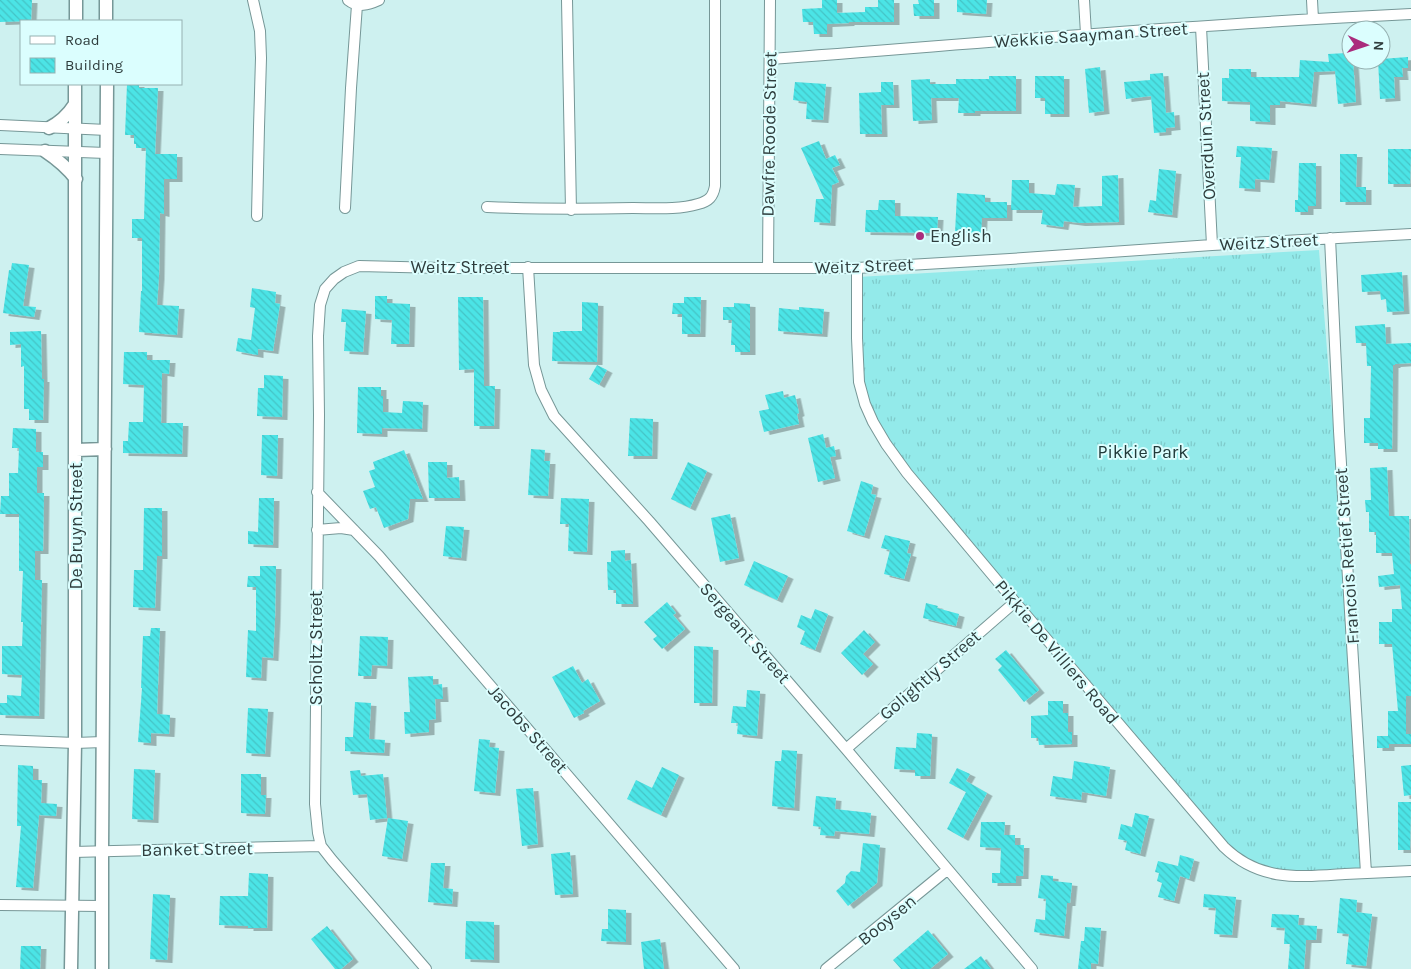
<svg xmlns="http://www.w3.org/2000/svg" width="1411" height="969" font-family="Karla,sans-serif">
  <style>
    .grass { fill: url(#grass-tufts) }
    .building { fill: url(#building-back-hatch); filter: url(#shadow) }
    .lines { fill: none; stroke-linecap: round; stroke-linejoin: round }
    .minor-casing { stroke: #769797; stroke-width: 12 }
    .tertiary-casing { stroke: #769797; stroke-width: 15 }
    .minor { stroke: #fff; stroke-width: 10 }
    .tertiary { stroke: #fff; stroke-width: 12 }
    .poi-dot { fill: #aa2c7d; stroke: #dbfefe; stroke-width: 2 }
    .labels { text-anchor: middle; stroke-width: 4; stroke-linejoin: round; paint-order: stroke }
    .street-label { font-size: 18px; fill: #2f3d3d; stroke: #dbfefe }
    .poi-label { font-size: 18px; fill: #2f3d3d; stroke: #dbfefe; text-anchor: start }
    .park-label { font-size: 18px; fill: #213a3a; stroke: #dbfefe }
  </style>
  <defs>
    <pattern id="grass-tufts" width="24" height="20" patternUnits="userSpaceOnUse" patternTransform="scale(1.25)"><rect width="24" height="20" fill="#93eaea"/><path d="M3 7l-1-3M5 7V3M7 7l1-3M15 17l-1-3M17 17v-4M19 17l1-3" fill="none" stroke="#7fcaca"/></pattern>
    <pattern id="building-back-hatch" width="6" height="6" patternUnits="userSpaceOnUse" patternTransform="scale(1.25)"><rect width="6" height="6" fill="#4ce4e6"/><path d="M-1 5l2 2M0 0l6 6M5-1l2 2" fill="none" stroke="#43c4c6"/></pattern>
    <filter id="shadow"><feDropShadow dx="5.5" dy="3" stdDeviation="0" flood-color="#0004"/></filter>
  </defs>
  <rect width="100%" height="100%" fill="#cef1f0"/>
  <path class="grass" d="M1319,250L1351,648L1363,871L1297,881L1241,863L887,443L861,386L858,277Z"/>
  <path class="building" d="M0,0H32L31,21L0,22Z
    M822,0H837V13L865,12V7H878V0H894V22H849V23L827,24V34H814L813,22H803L802,9L822,8Z
    M918,0H934V16H914L913,4H919Z
    M957,0H987L986,14L957,12Z
    M1347,53L1348,62L1353,61L1356,102L1338,104L1335,71L1314,72L1311,104L1280,101V105H1270V122L1250,121V102L1222,101V78H1229V69H1251V77H1299L1300,60L1329,62L1328,54Z
    M1408,57V68H1402L1403,77H1394L1395,98L1380,99L1378,60H1381V59Z
    M1100,67L1104,111L1089,113L1085,69Z
    M1163,73L1166,113L1174,112L1175,127L1166,128V132L1154,133L1151,96L1126,99L1124,82L1150,80V74Z
    M989,76H1016V111H975V113H958L959,98H931L932,120L913,121L911,80L930,79V84H956V79H989Z
    M1035,76H1064V114H1045V98H1035Z
    M795,82L826,84L823,120L806,119L807,102L793,100Z
    M881,82H893L894,105H881L882,134H860L859,93L881,92Z
    M127,84H139V88H158L155,154H177V179H164V214L160,213L159,276L157,305L179,306L177,335L139,332L141,291H142V238H132V219H144L146,148H136V144H134V135H125Z
    M819,141L826,159L835,155L840,165L832,168L839,182L832,185L830,223L814,222L816,199H824L801,148Z
    M1237,146L1272,148L1269,180L1255,179V189L1239,188L1241,157H1236Z
    M1388,149H1411L1410,184H1388Z
    M1340,154H1357L1356,187H1366V202H1340Z
    M1299,163H1316V206H1308V212H1295V200H1298Z
    M1159,169L1176,171L1172,215L1148,212L1150,200L1156,201Z
    M1118,175L1119,222L1080,223L1064,221L1063,227L1041,224L1043,210H1011L1012,180H1029V193L1055,195L1057,184L1075,185L1073,207L1102,206V176Z
    M957,193L985,195V202H1007V218H982L981,235L955,233Z
    M879,200H895V216L938,217L937,233L865,232L866,210H878Z
    M12,263L29,265L23,306L36,307L34,317L3,313L9,270H11Z
    M1402,272L1404,311L1387,312L1386,299L1381,300L1380,291L1362,292L1361,275Z
    M252,288L276,292L275,303L280,304L273,351L258,349V355L236,351L238,338L251,340L255,308L250,307Z
    M375,296H387V303L410,304L409,344H391L392,320L375,319Z
    M458,297H483L484,386H495L494,426H474V369L459,370Z
    M684,297H701L700,334H682V314H672L673,303H684Z
    M582,302L598,303L597,362L552,361L553,332H560V331H582Z
    M734,303L750,304V352H735V345H731L732,320H723V307H734Z
    M799,307L824,309L822,334L778,331L779,308L799,310Z
    M342,309L366,311L363,352L344,351L346,322H341Z
    M1385,324L1386,344L1411,343V363L1395,364V365H1393L1392,449H1378V443H1364V418H1370L1371,366H1367L1366,343H1356L1355,326Z
    M41,331L42,379H44L43,420H29V409H24V366L21,367V344L10,345V332Z
    M124,352H147V360H170L169,374L162,373L161,423H183L182,454L123,453V441H128L129,422H143L144,385L123,384Z
    M597,365L607,370L599,385L589,379Z
    M264,375L283,376L282,417L257,416L258,388H264Z
    M358,387H381V396H383V412L402,413L403,401L423,402L422,429L382,428V434L357,433Z
    M783,391L784,398L795,395L799,413L797,414L799,424L764,432L759,411L769,409L765,395Z
    M630,418L653,419L652,456H628Z
    M13,428L36,429V452H43V467H37V493H44L43,551H35V580H42L39,716L0,715V703H7V695L21,696L22,675L2,674V646H22L23,622H21L23,571H19V514H0L1,496H9V473H18L19,448H12Z
    M823,434L826,448L834,446L836,456L830,457L835,478L818,482L808,438Z
    M262,435H278L277,476L261,475Z
    M531,449L545,450L544,461H550L548,496L528,495Z
    M404,450L423,499H410L408,519L384,528L376,507L370,509L363,491L375,487L369,471L375,469L373,462Z
    M428,462H447V478L459,477L460,498H429Z
    M688,462L707,471L690,508L671,499Z
    M1387,467L1389,516H1409L1410,564H1411V696H1406V734H1411V744H1389V748H1377V736H1388V711H1398L1392,644H1379V622H1392V609H1402L1400,585L1379,587L1378,576L1394,574L1392,553H1376V532H1369V512H1366L1365,500H1371L1370,468Z
    M861,481L873,485L871,494L876,495L864,536L847,531Z
    M259,498H274L273,545L248,544V531L258,532Z
    M561,498L589,499L587,552L568,551L569,524H560Z
    M144,508H162V556H157L155,608L133,607L134,570H143Z
    M730,514L739,558L720,562L711,518Z
    M446,526L464,527L461,558L443,556Z
    M885,535L910,541L907,553L911,554L904,579L884,574L890,550L881,548Z
    M625,550V561L631,560L633,604H616V590H608L607,562H611V551Z
    M754,561L788,576L777,600L744,585Z
    M260,566H276L275,618L273,658L262,657L261,678L246,677L248,630L256,631V587H247L248,576H260Z
    M667,602L676,613L673,615L685,629L662,649L653,639L657,636L644,622Z
    M926,603L938,606L937,608L959,614L956,626L923,618Z
    M815,609L828,614L815,650L800,644L805,631L797,627L801,615L811,619Z
    M151,628H160L157,714L170,715L169,734L151,733V743L138,742L142,688H141L143,636H150Z
    M864,630L875,642L863,654L873,664L862,675L841,653Z
    M360,636L388,637L387,666L372,665L371,676H358Z
    M694,646L713,647L712,703H694Z
    M1006,650L1039,690L1024,702L998,670L1002,666L995,659Z
    M573,666L582,683L588,679L600,701L583,711L584,713L574,718L552,677Z
    M433,676V685L442,684L443,699H435L436,719L429,720V732L405,734L404,712H410L408,677Z
    M747,690L760,691L757,736L737,734L738,723H731L733,706L746,707Z
    M1048,701H1063V713H1068V732H1072V744L1039,745L1038,738H1031V716L1048,715Z
    M355,702L371,703L369,739L385,740L384,753L345,751V737H353Z
    M248,708L268,709L265,754L246,753Z
    M917,733L932,734L930,776H915V770L894,769L896,747L916,748Z
    M479,739L490,740L489,747L499,748L495,793L474,791Z
    M782,750L797,751L794,808L772,806L775,761H781Z
    M1074,761L1110,767L1106,796L1082,792L1081,800L1050,796L1053,776L1072,779Z
    M18,765L33,766V780H42L41,803L57,804L56,816L39,815L33,888L16,887L21,826H17Z
    M1411,765V795L1404,796L1401,766Z
    M662,767L679,775L661,815L627,799L636,780L652,788Z
    M957,768L970,774L966,781L987,793L963,838L947,829L966,792L949,783Z
    M134,769L155,770L153,820L132,819Z
    M360,770L361,776L383,774L387,818L370,820L367,794L353,795L350,771Z
    M241,774H261V795H266L265,814L241,813Z
    M533,788L538,844L522,846L516,789Z
    M816,796L836,798L835,809L871,813L869,834L835,831L834,836L820,835L821,827L813,826Z
    M1398,802H1411L1410,850H1398Z
    M1135,813L1149,816L1140,854L1125,850L1127,841L1118,839L1121,824L1132,827Z
    M388,818L408,821L402,859L382,856Z
    M981,822H1005L1004,835H1015V845H1024L1023,876H1016V883H992V873H1000L1001,848L980,847Z
    M863,843L880,845L877,883L848,906L836,891L845,883L846,876L851,871L860,872Z
    M570,852L573,894L555,895L551,854Z
    M1180,855L1194,859L1189,879L1180,876L1174,901L1158,897L1162,883L1157,881L1159,873L1155,872L1158,861L1178,866Z
    M431,863H445L443,888L453,889L452,904L428,902Z
    M249,873L268,874L267,928H248V926L219,925L220,896H248Z
    M1041,875L1053,876V881L1072,883L1070,903H1067L1064,936L1034,932L1036,919L1045,920L1046,899L1038,898Z
    M153,894L170,895L167,960L150,959Z
    M1204,894L1236,897L1232,935L1214,934L1216,908L1203,907Z
    M1340,898L1357,900L1356,912L1372,914L1366,966L1346,964L1349,934L1337,933Z
    M608,909L626,910V942L601,941L602,929H608Z
    M1272,914L1299,915L1298,925L1317,926L1316,940H1306L1304,969H1288L1290,944H1284L1285,928L1271,927Z
    M466,921L494,922V960L465,959Z
    M327,926L353,959L341,969H335L311,939Z
    M1085,927L1101,928L1098,964L1091,963V969H1078L1081,941H1084Z
    M928,930L948,954L930,969H901L893,960Z
    M660,939L664,969H644L641,942Z
    M21,946H41L40,969H20Z
    M981,956L991,969H964Z"/>
  <g class="lines">
    <defs>
      <path id="minor" d="M253,0L260,31L261,58L259,127L257,216
        M348,0C358,8 368,5 379,0
        M567,0L571,210
        M1084,0L1086,34
        M1312,0L1313,19
        M1201,27L1212,245
        M770,59C984,43 1197,24 1411,14
        M0,125L107,130
        M0,149L106,153
        M487,207C536,209 584,209 633,208C654,208 678,210 698,204C709,201 713,197 715,186V0
        M345,208L351,88L357,5
        M1330,238L1339,431L1366,873
        M528,267L534,365L541,390L554,416L649,521L846,749L1032,969
        M768,268L770,0
        M857,268V338L859,382L865,404L873,422L886,444L907,473L1015,602L1224,847C1260,882 1299,877 1345,874C1367,873 1389,872 1411,871
        M317,492L379,556L734,969
        M317,530L341,528L354,530
        M0,740L75,743L103,742
        M846,749L1015,602
        M73,852L321,846
        M0,905L102,906
        M426,969L332,860L321,846L318,833L315,804L319,415L318,336L320,305L325,289L334,279L344,272L359,266L441,268H857L1010,259L1212,245L1411,234
        M826,969L947,870"/>
      <path id="tertiary" d="M106,0V21
        M76,21V0
        M49,128C61,122 68,115 75,104
        M45,151C57,159 67,167 76,179
        M76,450L105,449
        M71,969L75,743V84
        M102,969V851L107,84"/>
    </defs>
    <use href="#minor" class="minor-casing"/>
    <use href="#tertiary" class="tertiary-casing"/>
    <use href="#minor" class="minor"/>
    <use href="#tertiary" class="tertiary"/>
  </g>
  <circle class="poi-dot" cx="920" cy="236" r="5"/>
  <g class="labels">
    <g class="street-label">
      <text transform="translate(1091 35) rotate(-4)" y="6">Wekkie Saayman Street</text>
      <text transform="translate(769 134) rotate(-89)" y="6">Dawfre Roode Street</text>
      <text transform="translate(1206 136) rotate(-93)" y="6">Overduin Street</text>
      <text transform="translate(1269 242) rotate(-3)" y="6">Weitz Street</text>
      <text transform="translate(864 266) rotate(-2)" y="6">Weitz Street</text>
      <text x="460" y="273">Weitz Street</text>
      <text transform="translate(76 526) rotate(-90)" y="6">De Bruyn Street</text>
      <text transform="translate(1347 556) rotate(-94)" y="6">Francois Retief Street</text>
      <text transform="translate(745 633) rotate(49)" y="6">Sergeant Street</text>
      <text transform="translate(316 648) rotate(-90)" y="6">Scholtz Street</text>
      <text transform="translate(1057 652) rotate(50)" y="6">Pikkie De Villiers Road</text>
      <text transform="translate(930 675) rotate(-41)" y="6">Golightly Street</text>
      <text transform="translate(528 729) rotate(49)" y="6">Jacobs Street</text>
      <text transform="translate(197 849) rotate(-1)" y="6">Banket Street</text>
      <text transform="translate(887 920) rotate(-39)" y="6">Booysen</text>
    </g>
    <g class="poi-label">
      <text x="930" y="242">English</text>
    </g>
    <g class="park-label">
      <text x="1143" y="458">Pikkie Park</text>
    </g>
  </g>
  <rect x="20" y="20" width="162" height="65" fill="#dbfefe" stroke="#96b1b1"/>
  <rect x="30" y="36" width="25" height="8" fill="#ffffff" stroke="#96b1b1"/>
  <text x="65" y="45" font-size="15" fill="#2f3d3d">Road</text>
  <rect x="30" y="58" width="25" height="15" fill="url(#building-back-hatch)" stroke="#96b1b1"/>
  <text x="65" y="70" font-size="15" fill="#2f3d3d">Building</text>
  <g transform="translate(1366 45) rotate(93)"><circle r="24" fill="#dbfefe" stroke="#96b1b1"/>
  <path d="M0-4L9 19L0 12L-9 19Z" fill="#aa2c7d"/>
  <text y="-8" font-size="14" font-weight="bold" text-anchor="middle" fill="#2f3d3d">N</text>
  </g>
</svg>
